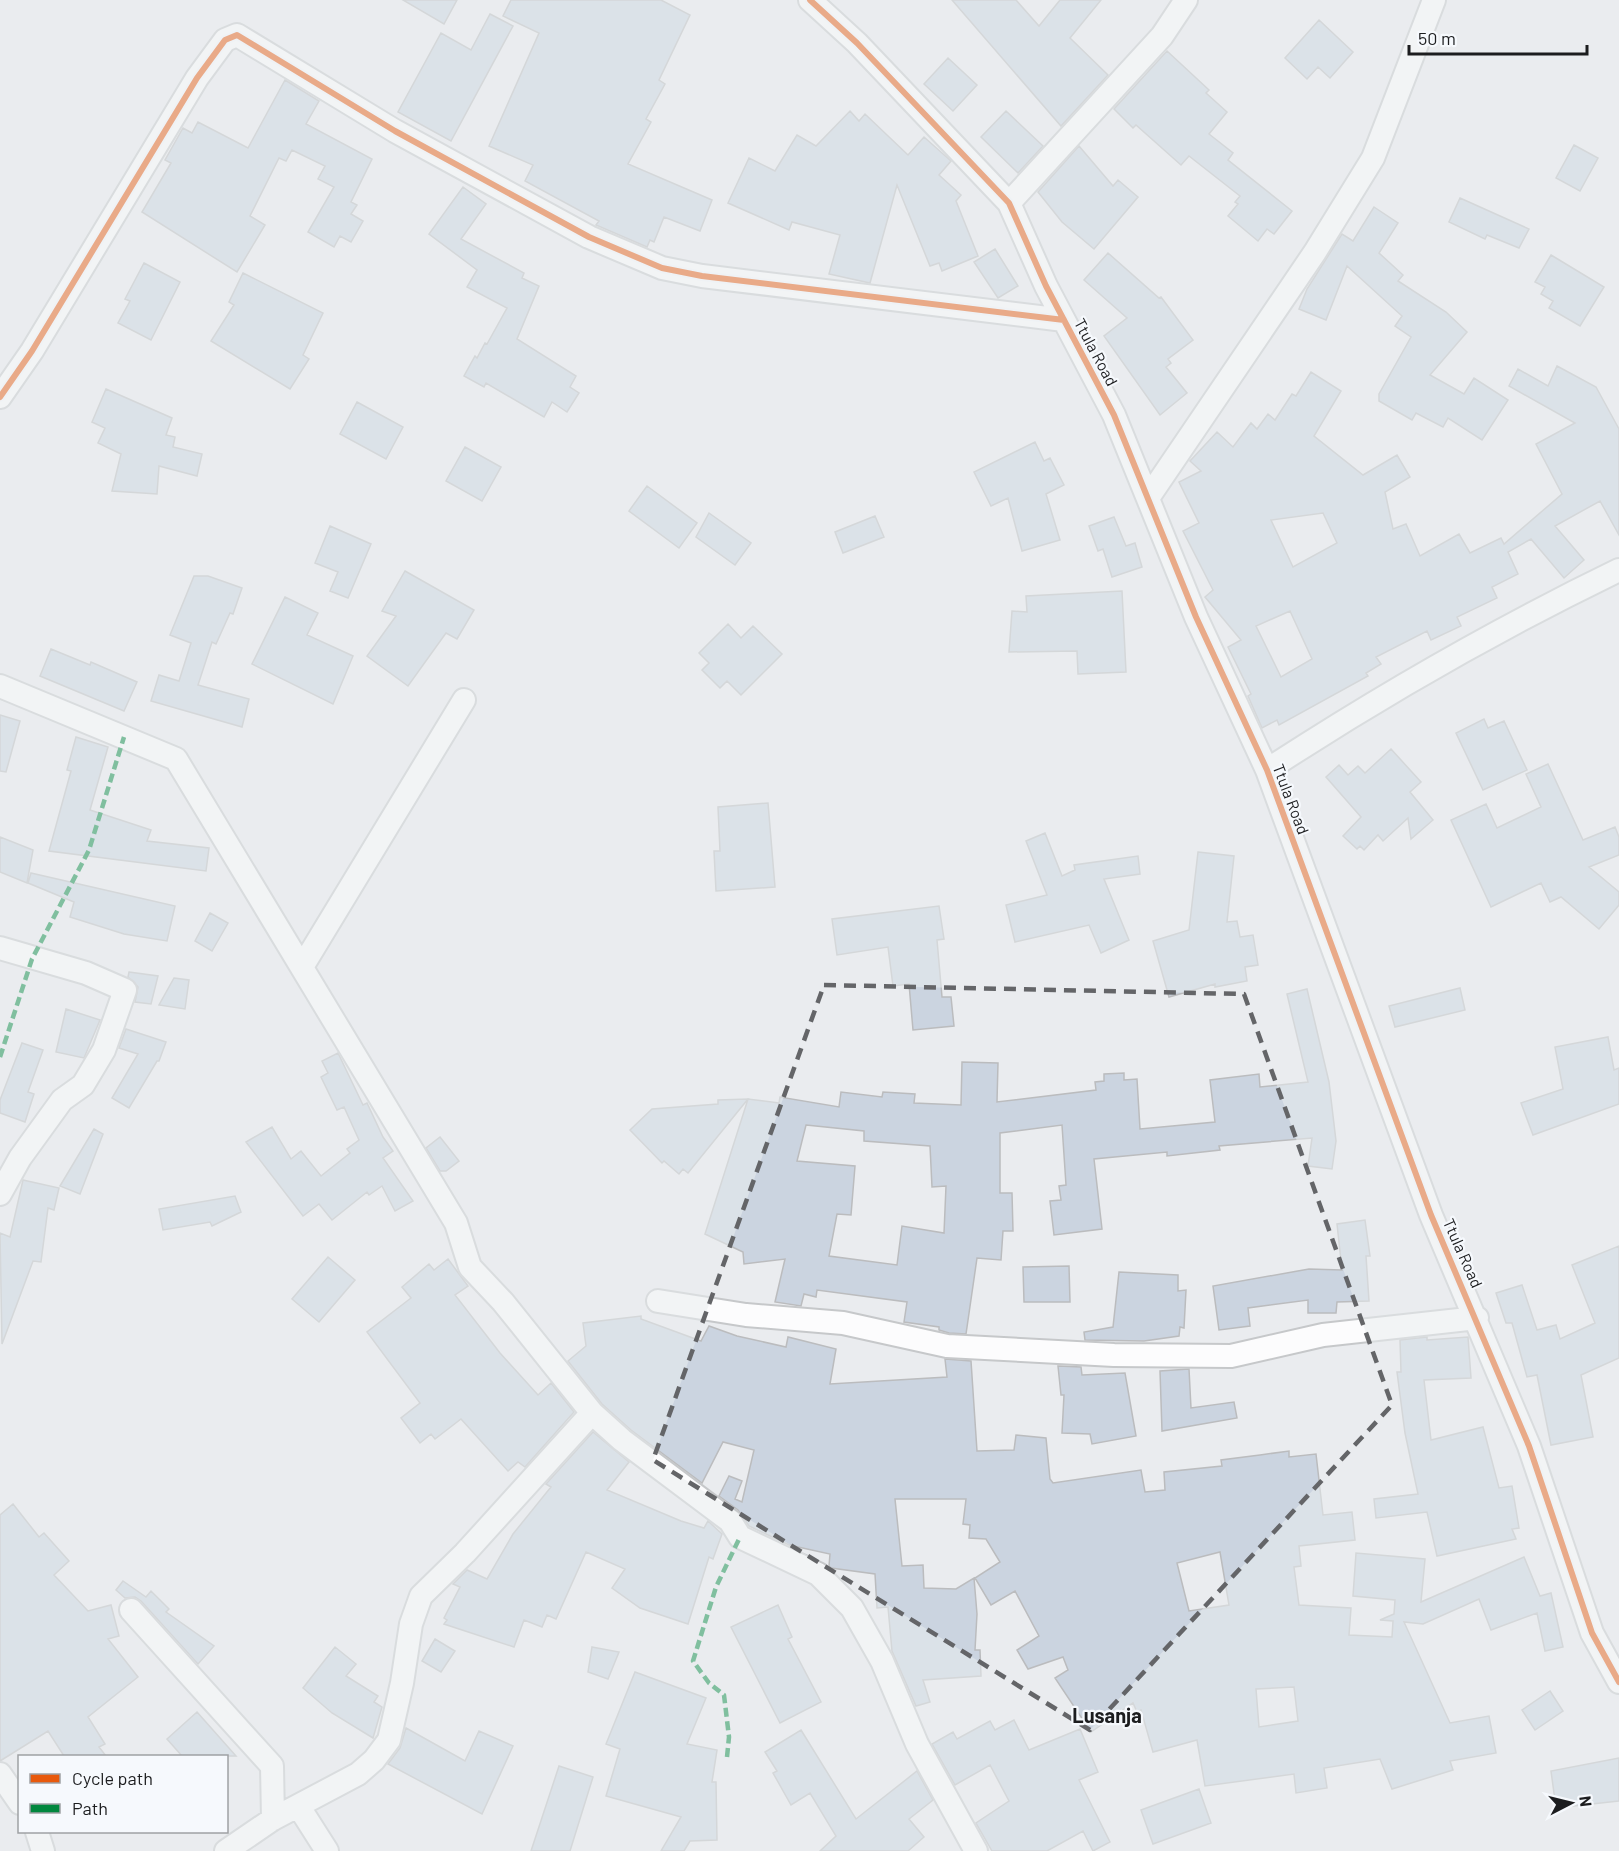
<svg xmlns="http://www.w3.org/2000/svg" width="1619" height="1851" font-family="Barlow,sans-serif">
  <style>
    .building { fill: #cbd4e0; stroke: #bbbcbe; stroke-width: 1.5; fill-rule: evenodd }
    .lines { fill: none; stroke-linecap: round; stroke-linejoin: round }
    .minor-casing { stroke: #c6c8ca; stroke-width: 26 }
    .minor { stroke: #fcfcfd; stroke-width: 22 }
    .quiet { stroke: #00873e; stroke-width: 4.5; stroke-dasharray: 9 4.5; stroke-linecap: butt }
    .cycleway-casing { stroke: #f6f9fd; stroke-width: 10 }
    .cycleway { stroke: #e8590c; stroke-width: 6 }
    .marked { fill: none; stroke: #646568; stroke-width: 4.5; stroke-dasharray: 12 8; stroke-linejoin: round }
    .labels { text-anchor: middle; stroke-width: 4.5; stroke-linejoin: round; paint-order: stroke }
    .street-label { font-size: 16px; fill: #1c1d1f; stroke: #f6f9fd }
    .quarter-label { font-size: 20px; font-weight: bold; fill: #1c1d1f; stroke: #f6f9fd }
  </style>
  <rect width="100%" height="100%" fill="#eaecef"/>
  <path class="building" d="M403,0H457L444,24Z
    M511,0H661L690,15L659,80L665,84L646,119L651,122L628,164L712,200L700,231L664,217L654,242L650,240L647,247L596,225L599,221L525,181L533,165L489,146L539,33L503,16Z
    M952,0H1016L1039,26L1060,0H1101L1070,38L1108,75L1061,126Z
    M490,14L513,26L451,141L398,112L441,33L471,50Z
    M1319,20L1353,52L1330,78L1318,67L1307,79L1285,58Z
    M1167,51L1209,90L1206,93L1227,112L1209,134L1233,153L1228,160L1292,211L1274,234L1267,229L1258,241L1228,216L1238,204L1235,202L1240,196L1189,156L1181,165L1136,125L1133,128L1114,109Z
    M948,58L977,85L953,111L924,84Z
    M285,80L319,101L306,124L372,159L351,202L357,205L351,214L363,221L351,242L340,236L334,247L308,232L334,187L318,179L325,166L292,150L286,161L279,158L250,216L265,225L237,272L142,212L171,163L165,160L183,128L192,133L198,122L248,148Z
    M850,111L859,121L865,114L908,155L924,137L951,161L939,175L961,195L956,201L978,256L942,271L939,263L930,266L897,185L870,283L829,274L840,235L792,222L789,230L728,203L749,158L775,171L797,135L816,146Z
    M1006,111L1043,146L1018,173L981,137Z
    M1574,145L1598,158L1580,191L1556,178Z
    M1079,146L1113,186L1118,180L1138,197L1094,249L1062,222L1038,192Z
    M463,187L486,204L461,239L524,273L522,278L539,286L517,339L576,376L570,387L579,393L567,412L552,402L544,417L486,383L484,387L464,376L475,356L477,358L485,343L487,344L507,308L467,287L477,270L429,234Z
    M1460,198L1529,229L1519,248L1487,235L1485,239L1449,222Z
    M1374,207L1398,223L1379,253L1403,275L1398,281L1446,312L1467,332L1430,375L1464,394L1474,378L1508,400L1482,440L1448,418L1443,427L1416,413L1412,420L1379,401V394L1411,337L1395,326L1402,316L1347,266L1326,320L1299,309L1307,289L1342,234L1353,241Z
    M995,249L1018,286L998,298L974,262Z
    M1108,253L1159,298L1161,297L1193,340L1168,359L1171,363L1166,367L1187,393L1160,415L1104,336L1127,318L1084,280Z
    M1551,255L1604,287L1580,326L1549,308L1553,301L1541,294L1545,287L1535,282Z
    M144,263L180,282L151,340L118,323L130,301L125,299Z
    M243,273L323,313L303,355L309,359L290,389L211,341L234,305L229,302Z
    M1557,366L1596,387L1619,429V535L1600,501L1555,526L1584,560L1564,578L1531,539L1508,552L1518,574L1492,587L1497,598L1457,617L1461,626L1431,640L1427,631L1376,657L1381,664L1366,673L1368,676L1279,725L1277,720L1262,728L1248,696L1251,694L1228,647L1241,640L1205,597L1213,590L1183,531L1199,523L1179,482L1201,471L1190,461L1217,432L1233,447L1251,423L1257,429L1268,414L1275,420L1292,394L1296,396L1311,372L1341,391L1314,436L1363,475L1397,455L1410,477L1385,492L1393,529L1406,524L1420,556L1459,534L1470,553L1501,538L1504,544L1562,494L1536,444L1575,423L1509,386L1518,369L1548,386ZM1323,513L1337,543L1293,567L1271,520ZM1290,611L1312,659L1281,677L1256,626Z
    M106,389L172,418L166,435L175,437L173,447L202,454L197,476L159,466L157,494L112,491L121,454L98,443L105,428L92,422Z
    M357,402L403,427L386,459L340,434Z
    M1035,442L1044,461L1050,458L1064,485L1046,494L1060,540L1022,551L1008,498L991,506L974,472Z
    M465,447L501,467L482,501L446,481Z
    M647,486L697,523L679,548L629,511Z
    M709,513L751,543L735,565L696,537Z
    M875,516L884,537L843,553L835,532Z
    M1114,517L1126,546L1135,543L1142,567L1112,577L1103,549L1098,551L1089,526Z
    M330,526L371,544L348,598L330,591L338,572L315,563Z
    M405,571L474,610L457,639L446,633L408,686L367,656L396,616L382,611Z
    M194,576H208L242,588L233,614L230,613L216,644L212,642L198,685L249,699L242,727L151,701L159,675L179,681L191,643L170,635Z
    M1122,591L1126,672L1078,674L1077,651L1009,652L1012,611L1027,612L1026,596Z
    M285,597L318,613L307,635L353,656L333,704L252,664Z
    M728,624L741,638L753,626L782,654L741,695L727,681L720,688L702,670L709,663L699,653Z
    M51,649L90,665L91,662L137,682L124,711L40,676Z
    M0,715L20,721L6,772L0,771Z
    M1484,719L1488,728L1504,721L1527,770L1483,790L1456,733Z
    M76,737L108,747L90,810L151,830L147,841L209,848L206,871L49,851L71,771L67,770Z
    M1391,749L1421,782L1410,792L1433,820L1411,839L1408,818L1383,841L1378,835L1364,850L1360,846L1357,849L1343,836L1361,817L1326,777L1339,765L1348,775L1358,766L1365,773Z
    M1548,764L1583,840L1615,827L1619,837V855L1589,867L1619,892V905L1599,929L1561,897L1550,902L1541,883L1491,907L1451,820L1486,804L1497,828L1541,807L1526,774Z
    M768,803L775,887L716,891L714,851H720L718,807Z
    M1045,833L1062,876L1075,870L1074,865L1138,856L1140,874L1104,879L1129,940L1101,953L1089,925L1015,942L1006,905L1047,895L1026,841Z
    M0,837L33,850L27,883L0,872Z
    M1198,852L1234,856L1227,922L1237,921L1240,937L1253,935L1258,965L1245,967L1247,981L1215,987V984L1169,997L1153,941L1189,930Z
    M31,873L175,906L167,941L124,934L70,917L74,902L28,883Z
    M939,906L944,939L937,940L942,997H951L954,1026L913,1030L909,984L893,986L888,947L837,955L832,919Z
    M210,913L228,923L212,951L195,941Z
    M129,972L158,976L151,1004L135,1002L138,987L128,977Z
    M174,978L189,980L185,1009L159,1005Z
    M1460,988L1465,1010L1395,1027L1389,1006Z
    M1307,989L1329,1082L1336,1141L1332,1169L1308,1166L1312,1138L1219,1146L1220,1150L1167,1156V1152L1094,1159L1102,1229L1054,1235L1050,1201L1061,1200L1059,1186L1066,1185L1062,1125L1000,1133V1193H1012L1013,1231H1003L1001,1260L977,1258L966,1334L949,1333L939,1330V1327L904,1322L907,1302L817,1290L816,1297L804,1294L801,1306L775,1302L785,1259L744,1264L743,1252L705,1234L748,1099L779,1103L780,1097L839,1107L841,1092L882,1097L883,1092L915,1094L914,1103L961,1105L962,1062L998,1063L997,1102L1096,1090L1095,1082L1104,1081V1074L1124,1073V1080L1137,1079L1140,1129L1215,1122L1210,1080L1259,1074L1260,1087L1308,1082L1287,994ZM806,1125L864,1131V1141L930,1146L932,1187L946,1186L944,1233L902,1226L897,1265L829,1256L837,1214L851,1215L855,1166L797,1161Z
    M66,1009L100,1020L84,1058L56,1052Z
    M126,1029L166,1042L159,1061H157L129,1108L112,1098L138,1054L119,1048Z
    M1608,1037L1614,1070L1619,1068V1104L1533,1135L1521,1103L1563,1089L1555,1047Z
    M22,1043L43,1050L28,1092L34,1094L25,1122L0,1113V1100Z
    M338,1053L363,1105L367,1103L383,1137L393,1151L383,1158L413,1201L395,1211L382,1186L369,1195L367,1192L332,1220L319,1204L303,1216L246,1142L272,1127L291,1159L301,1151L321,1176L350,1153L347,1149L359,1140L344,1107L337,1110L321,1077L328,1073L322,1061Z
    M748,1099L688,1173L683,1169L679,1174L664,1161L662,1163L630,1130L652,1109L718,1104V1100Z
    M94,1129L103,1134L80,1194L60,1186Z
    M440,1137L459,1161L446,1171H440L426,1148Z
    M23,1180L59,1188L54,1210L48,1208L41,1262L33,1261L2,1344L0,1233L10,1237Z
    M235,1196L241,1212L212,1226L210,1222L163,1230L159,1209Z
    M1365,1220L1370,1256H1366L1369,1301L1337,1302L1336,1313H1308V1300L1248,1308L1250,1326L1219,1330L1213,1286L1309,1269L1342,1270L1337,1224Z
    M1619,1246V1358L1581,1375L1593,1437L1551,1445L1537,1375L1527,1377L1512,1323H1506L1496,1293L1522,1285L1537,1330L1556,1325L1560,1339L1595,1323L1572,1265Z
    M328,1257L355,1280L319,1322L292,1299Z
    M448,1259L468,1286L455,1295L500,1353L538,1395L551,1383L574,1412L525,1467L518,1462L508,1471L461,1419L435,1439L431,1434L420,1443L401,1418L420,1403L367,1332L411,1298L402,1287L429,1264L434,1270Z
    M1069,1266L1070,1302H1024L1023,1267Z
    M1119,1272L1178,1275V1291L1186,1290L1184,1328L1180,1327L1179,1336L1144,1341L1085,1340L1084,1332L1113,1327Z
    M641,1316V1319L701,1341L709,1326L737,1336L786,1347L788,1337L836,1349L830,1384L947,1377L945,1359L971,1361L977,1451L1014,1450L1016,1435L1046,1438L1050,1479L1053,1483L1141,1470L1145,1492L1165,1490L1164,1472L1222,1466L1221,1460L1260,1455L1289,1451V1457L1316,1454L1323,1515L1352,1512L1355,1540L1299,1546L1301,1566L1294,1567L1299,1605L1351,1608L1349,1635L1392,1637L1393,1621L1380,1620L1394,1614L1395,1600L1353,1596L1356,1553L1425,1559L1421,1602L1524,1557L1540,1596L1551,1593L1563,1647L1545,1651L1537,1613L1491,1630L1479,1599L1423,1624L1404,1622L1450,1723L1489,1716L1496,1753L1450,1761L1453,1770L1392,1789L1380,1759L1324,1768L1327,1788L1296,1793L1294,1774L1205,1786L1197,1740L1153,1752L1141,1710L1137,1712L1133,1703L1091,1732L1055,1678L1068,1670L1063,1657L1028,1669L1017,1650L1039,1636L1015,1591L991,1605L975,1578L1000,1562L986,1539L969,1538L970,1525L963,1524L966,1499H895L902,1566L923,1565L924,1588L956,1589L974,1578L977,1614L975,1650H980L981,1676L923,1680L930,1702L916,1706L892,1651L888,1607L877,1608L875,1574L831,1568L829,1566L830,1554L789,1545L749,1526L738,1510L719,1496L729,1476L742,1481L735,1499L742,1502L754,1450L723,1442L702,1483L631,1430L602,1404L568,1361L586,1346L583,1323ZM1220,1552L1229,1605L1189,1611L1177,1563ZM1294,1687L1298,1721L1259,1727L1256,1689Z
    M1427,1337V1340L1468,1337L1471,1378L1424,1380L1431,1440L1483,1427L1499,1488L1512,1486L1519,1528L1512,1529L1516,1539L1437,1556L1427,1512L1376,1518L1374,1499L1418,1494L1405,1433L1397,1372H1401L1400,1340Z
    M1058,1366L1081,1367L1082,1375L1125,1373L1136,1436L1092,1444L1090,1434L1062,1433L1064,1395H1061Z
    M1189,1369L1191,1408L1234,1402L1237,1418L1162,1431L1160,1371Z
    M593,1432L629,1462L607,1490L681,1521L704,1528L708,1521L722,1534L713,1559L709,1557L688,1624L640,1608L612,1588L625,1569L586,1552L556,1619L547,1615L542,1627L524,1620L514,1647L444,1624L447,1620L444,1618L460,1587L453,1584L467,1570L487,1579L513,1534L551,1487L546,1484Z
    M13,1504L39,1537L44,1533L69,1561L54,1575L88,1611L111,1605L119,1636L108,1639L138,1677L88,1717L105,1744L99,1747L106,1756H64L48,1731L0,1761V1515Z
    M123,1581L146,1597L151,1591L169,1609L166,1612L214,1646L198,1664L141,1601L135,1597L125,1598L116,1590Z
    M778,1605L792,1637L788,1639L821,1702L780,1723L731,1627Z
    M435,1639L455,1651L441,1672L422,1661Z
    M335,1647L356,1664L346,1676L378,1696L374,1702L382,1707L373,1738L332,1713L303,1688Z
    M592,1647L619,1652L608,1679L588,1672Z
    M635,1672L706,1698L687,1744L717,1750L712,1782H716L717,1840L690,1841L684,1851H661L681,1817L606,1796L620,1749L606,1744Z
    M1550,1691L1563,1711L1535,1730L1522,1710Z
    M197,1712L236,1756H182L167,1739Z
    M1014,1720L1029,1750L1080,1729L1098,1772L1079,1780L1110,1842L1093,1851L1083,1831L1047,1851H992L976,1823L1009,1801L990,1765L955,1785L932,1744L953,1732L957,1739L990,1721L995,1730Z
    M406,1728L465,1761L479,1731L513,1746L482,1814L388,1764L400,1748Z
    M801,1730L856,1819L917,1771L933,1800L909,1819L924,1837L908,1851H820L836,1836L810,1793L791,1805L773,1773L777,1771L765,1752Z
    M1619,1758V1801L1556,1808L1551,1771Z
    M559,1766L593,1777L570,1851H531Z
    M1199,1789L1211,1823L1153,1844L1141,1810Z"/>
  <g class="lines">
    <defs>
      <path id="minor" d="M810,0L857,43L1009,203L1046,286L1114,415L1196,617L1267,770L1431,1215L1529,1446L1592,1633L1619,1682
        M1009,203L1162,36L1186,0
        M0,397L32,351L197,78L225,40L237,35L395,131L589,237L662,268L702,276L1064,320
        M1148,498L1315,252L1373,158L1434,0
        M0,686L176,759L456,1223L470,1267L503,1302L592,1413
        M1267,770C1382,695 1495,630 1619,570
        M0,948L86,973L125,990L104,1050L83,1085L62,1100L20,1158L0,1194
        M302,967L464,700
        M658,1301L746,1315L843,1323L947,1346L1114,1355L1231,1356L1323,1335L1477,1318
        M131,1610L272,1766L273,1819
        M0,1774L20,1803
        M299,1807L327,1851
        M37,1832L43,1851
        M226,1851L273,1819L358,1774L374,1760L389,1740L402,1683L411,1624L421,1596L465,1553L592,1413L622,1440L730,1521L740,1537L818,1574L852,1608L882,1661L917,1744L976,1851"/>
    </defs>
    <use href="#minor" class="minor-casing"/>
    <use href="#minor" class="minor"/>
    <path class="quiet" d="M0,1057L32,959L89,850L124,737
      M727,1757L729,1737L724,1695L709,1683L693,1661L716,1587L740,1537"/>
    <defs>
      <path id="cycleway" d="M810,0L857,43L1009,203L1046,286L1114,415L1196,617L1267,770L1431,1215L1529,1446L1592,1633L1619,1682
        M0,397L32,351L197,78L225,40L237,35L395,131L589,237L662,268L702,276L1064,320"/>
    </defs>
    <use href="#cycleway" class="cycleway-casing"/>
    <use href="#cycleway" class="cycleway"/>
  </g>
  <path d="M0 0H1619V1851H0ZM824,985L1244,994L1392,1405L1090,1730L653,1460Z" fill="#eaecef" fill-opacity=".55" fill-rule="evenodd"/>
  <path class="marked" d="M824,985L1244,994L1392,1405L1090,1730L653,1460Z"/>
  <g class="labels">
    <g class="street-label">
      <text transform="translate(1096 352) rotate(62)" y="6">Ttula Road</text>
      <text transform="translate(1291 799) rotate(69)" y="6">Ttula Road</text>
      <text transform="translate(1463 1253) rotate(66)" y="6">Ttula Road</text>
    </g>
    <g class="quarter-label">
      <text x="1107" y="1723">Lusanja</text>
    </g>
  </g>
  <rect x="18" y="1755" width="210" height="78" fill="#f6f9fd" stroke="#9fa1a4" stroke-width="1.5"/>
  <rect x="30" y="1774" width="30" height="9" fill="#e8590c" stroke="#9fa1a4" stroke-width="1.5"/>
  <text x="72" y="1785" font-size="18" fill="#1c1d1f">Cycle path</text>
  <rect x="30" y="1804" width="30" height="9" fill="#00873e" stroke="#9fa1a4" stroke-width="1.5"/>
  <text x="72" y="1815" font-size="18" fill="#1c1d1f">Path</text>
  <g transform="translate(1571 1803) rotate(83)" stroke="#f6f9fd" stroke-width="4.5" paint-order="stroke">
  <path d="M0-4.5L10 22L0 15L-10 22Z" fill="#1c1d1f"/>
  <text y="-9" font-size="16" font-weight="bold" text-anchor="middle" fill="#1c1d1f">N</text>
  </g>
  <path d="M1409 45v9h178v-9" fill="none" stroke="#1c1d1f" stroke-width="3"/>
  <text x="1418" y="45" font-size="18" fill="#1c1d1f" stroke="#f6f9fd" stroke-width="4.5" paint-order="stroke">50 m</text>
</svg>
